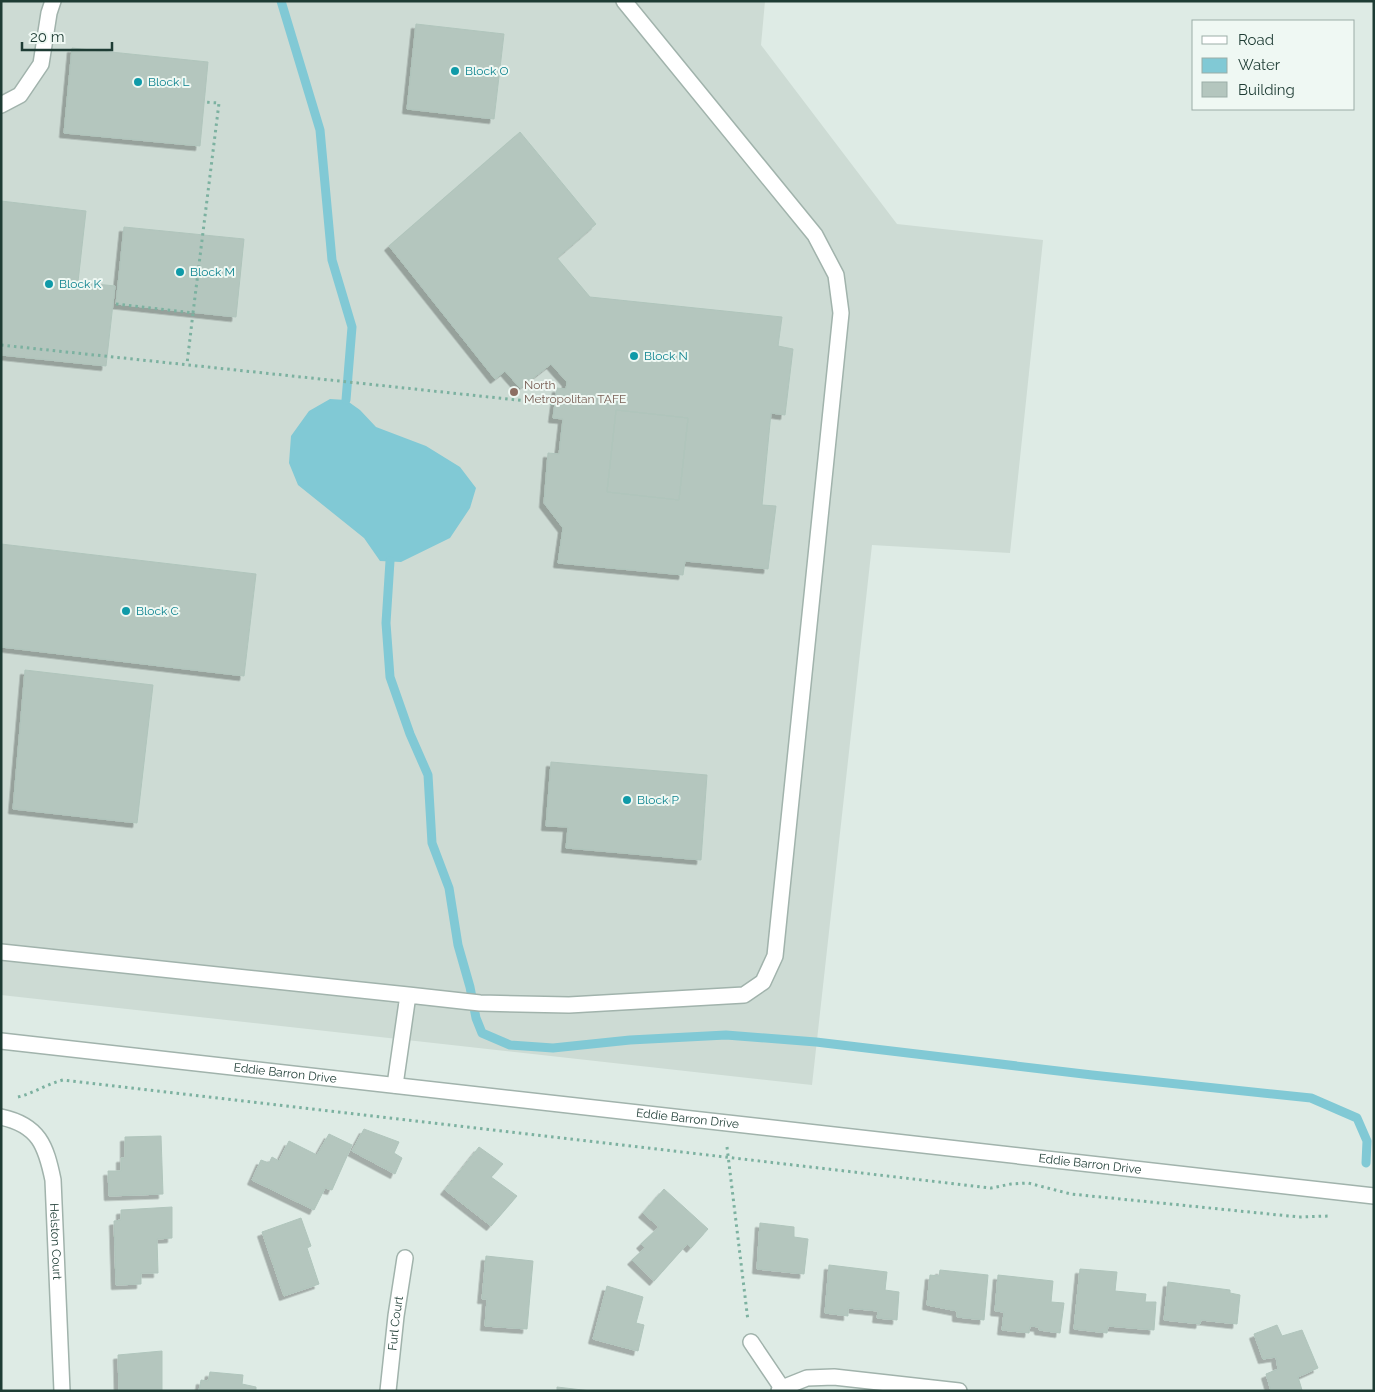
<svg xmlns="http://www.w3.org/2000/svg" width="1375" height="1392" font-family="Raleway,sans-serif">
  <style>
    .built { fill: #cddbd4 }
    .water { fill: #81c9d5 }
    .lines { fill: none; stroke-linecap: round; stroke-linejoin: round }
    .stream { stroke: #81c9d5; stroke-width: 9 }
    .building { fill: #b4c6be; stroke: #b0c5bc; fill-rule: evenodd; filter: url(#shadow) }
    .service-casing { stroke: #a1b3ac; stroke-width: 18 }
    .minor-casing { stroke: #a1b3ac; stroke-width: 18 }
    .path { stroke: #7cb1a0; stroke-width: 3; stroke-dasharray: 2.5 4; stroke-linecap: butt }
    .service { stroke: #fff; stroke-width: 15 }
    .minor { stroke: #fff; stroke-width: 15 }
    .culture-dot { fill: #0f9aa8; stroke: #eff8f3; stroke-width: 2 }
    .education-dot { fill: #8d6e63; stroke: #eff8f3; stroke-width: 2 }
    .labels { text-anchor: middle; stroke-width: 4; stroke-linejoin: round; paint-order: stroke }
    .culture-label { font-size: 12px; fill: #0d838f; stroke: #eff8f3; text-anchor: start }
    .education-label { font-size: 12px; fill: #785e54; stroke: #eff8f3; text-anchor: start }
    .street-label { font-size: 12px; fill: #1e3c34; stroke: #eff8f3 }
  </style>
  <defs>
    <filter id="shadow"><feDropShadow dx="-4.5" dy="4.5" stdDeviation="0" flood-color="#0004"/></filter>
  </defs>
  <rect width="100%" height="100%" fill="#deebe5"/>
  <path class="built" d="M1,1H765L761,45L897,224L1043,240L1010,553L872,545L812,1085L1,995Z"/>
  <path class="water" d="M330,399L346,400L360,410L376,427L426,446L460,467L476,488L470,508L450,538L401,562L380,561L364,538L298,485L289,463L291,436L309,411Z"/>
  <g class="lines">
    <path class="stream" d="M281,1L320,130L332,260L352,327L346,400
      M390,561L386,623L390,677L410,734L428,775L432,843L449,888L458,945L470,987L476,1018L482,1033L510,1045L553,1048L630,1040L726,1035L816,1042L1092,1075L1311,1098L1357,1118L1367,1141L1366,1163"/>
  </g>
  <path class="building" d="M416,24L504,34L494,119L407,109Z
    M72,48L208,62L200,146L64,133Z
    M520,132L596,224L557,258L590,297L782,317L778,346L793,349L785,415L771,413L762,505L776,506L768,569L685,561L683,575L558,563L563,528L544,503L548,453L559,454L563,419L553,418L557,388L566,389L567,382L551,364L520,388L505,371L495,379L389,246ZM616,410L688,418L679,500L607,492Z
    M1,201L86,211L78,282L115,286L106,366L1,355Z
    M124,227L244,239L236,317L116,304Z
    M616,410L688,418L679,500L607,492Z
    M1,544L256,574L244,676L1,647Z
    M25,670L153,685L137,823L13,809Z
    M551,762L707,775L701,860L566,848L568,827L546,826Z
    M364,1129L399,1142L394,1153L402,1158L395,1174L352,1151Z
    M329,1134L352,1145L332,1190L325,1188L314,1210L252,1180L261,1160L269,1163L272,1157L279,1161L289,1141L317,1155Z
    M161,1136L163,1194L109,1196L108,1171H121V1158H125V1137Z
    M479,1147L503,1164L491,1177L517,1196L491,1226L445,1190Z
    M664,1189L708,1229L691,1248L687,1244L654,1281L632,1260L645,1248L641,1244L659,1227L643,1213Z
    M172,1207V1238L157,1239L158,1273H141V1284L116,1285L114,1221L121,1220V1210Z
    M301,1218L311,1246L307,1248L319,1284L284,1296L262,1232Z
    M760,1223L794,1227V1237L808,1239L804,1274L757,1269Z
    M486,1256L533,1261L527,1329L485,1326L487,1299H482Z
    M829,1265L887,1272L885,1290L899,1292L897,1320L877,1318L878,1311L848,1308V1316L825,1313Z
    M1080,1269L1117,1272L1115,1291L1146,1294L1145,1302H1156L1154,1330L1108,1326L1107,1333L1074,1329Z
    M940,1270L988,1275L984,1320L957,1317V1311L927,1305L930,1275L939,1276Z
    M998,1275L1053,1281L1051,1302L1064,1303L1060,1333L1039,1330V1327L1030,1326L1029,1333L1002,1330L1004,1312L995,1311Z
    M1168,1282L1230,1290V1293L1240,1295L1237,1324L1201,1320L1200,1324L1164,1320Z
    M607,1286L643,1297L636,1323L644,1325L638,1351L593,1339Z
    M1277,1325L1282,1336L1302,1330L1318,1368L1298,1377L1302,1390L1271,1391L1266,1374L1278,1369L1276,1357L1263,1359L1254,1334Z
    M162,1351V1391H119L118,1355Z
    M210,1372L243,1375L242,1384L256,1387V1391H199L201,1380L208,1381Z
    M557,1387L591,1391H557Z"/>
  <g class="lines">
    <defs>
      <path id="service" d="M1,105L20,95L41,64L49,13L53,1
        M1,952L408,995
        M395,1085L408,995L480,1003L569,1005L744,995L763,982L775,956L841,313L836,275L815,235L624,1"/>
      <g id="minor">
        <path id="s1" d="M1,1041L1374,1196"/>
        <path id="s2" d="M1,1117C39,1125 46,1146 53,1180L62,1391"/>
        <path d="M751,1342L782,1388"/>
        <path id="s3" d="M388,1391L396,1316L405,1258"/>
        <path d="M779,1391L782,1388L807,1378L834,1377L959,1391"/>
      </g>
    </defs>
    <use href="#service" class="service-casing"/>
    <use href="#minor" class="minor-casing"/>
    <path class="path" d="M116,304L193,313L187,364
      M193,313L219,103L204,102
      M1,345L555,404
      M18,1097C34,1093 47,1084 63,1080L991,1188L1011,1184L1028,1183L1071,1194L1299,1217L1329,1216
      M727,1147L748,1321"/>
    <use href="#service" class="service"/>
    <use href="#minor" class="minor"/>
  </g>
  <g class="culture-dot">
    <circle cx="455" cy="71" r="5"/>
    <circle cx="138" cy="82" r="5"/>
    <circle cx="180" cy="272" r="5"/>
    <circle cx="49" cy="284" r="5"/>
    <circle cx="634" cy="356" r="5"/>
    <circle cx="126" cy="611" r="5"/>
    <circle cx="627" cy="800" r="5"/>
  </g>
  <circle class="education-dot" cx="514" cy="392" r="5"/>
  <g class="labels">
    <g class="culture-label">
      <text x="465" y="75">Block O</text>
      <text x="148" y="86">Block L</text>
      <text x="190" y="276">Block M</text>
      <text x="59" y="288">Block K</text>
      <text x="644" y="360">Block N</text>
      <text x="136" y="615">Block C</text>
      <text x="637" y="804">Block P</text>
    </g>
    <g class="education-label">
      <text x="524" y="389">North<tspan x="524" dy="14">Metropolitan TAFE</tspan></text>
    </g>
    <g class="street-label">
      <text dy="4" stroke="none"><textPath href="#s1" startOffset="286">Eddie Barron Drive</textPath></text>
      <text dy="4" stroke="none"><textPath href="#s1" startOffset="691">Eddie Barron Drive</textPath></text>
      <text dy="4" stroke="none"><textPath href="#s1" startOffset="1096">Eddie Barron Drive</textPath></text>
      <text dy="4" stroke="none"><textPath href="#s2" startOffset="150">Helston Court</textPath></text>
      <text dy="4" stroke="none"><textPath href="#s3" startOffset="68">Furl Court</textPath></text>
    </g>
  </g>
  <rect width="1375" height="1392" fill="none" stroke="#1e3c34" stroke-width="5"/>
  <rect x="1192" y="20" width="162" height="90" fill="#eff8f3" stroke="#9bada7"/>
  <rect x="1202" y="36" width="25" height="8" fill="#ffffff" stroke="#9bada7"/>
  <text x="1238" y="45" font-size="15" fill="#1e3c34">Road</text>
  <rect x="1202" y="58" width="25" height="15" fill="#81c9d5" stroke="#9bada7"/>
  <text x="1238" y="70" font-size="15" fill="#1e3c34">Water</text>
  <rect x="1202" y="82" width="25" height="15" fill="#b4c6be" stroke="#9bada7"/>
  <text x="1238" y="95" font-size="15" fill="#1e3c34">Building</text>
  <path d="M22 42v8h90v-8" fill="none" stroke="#1e3c34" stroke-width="2.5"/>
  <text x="30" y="42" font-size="15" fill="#1e3c34" stroke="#eff8f3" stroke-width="4" paint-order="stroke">20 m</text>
</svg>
